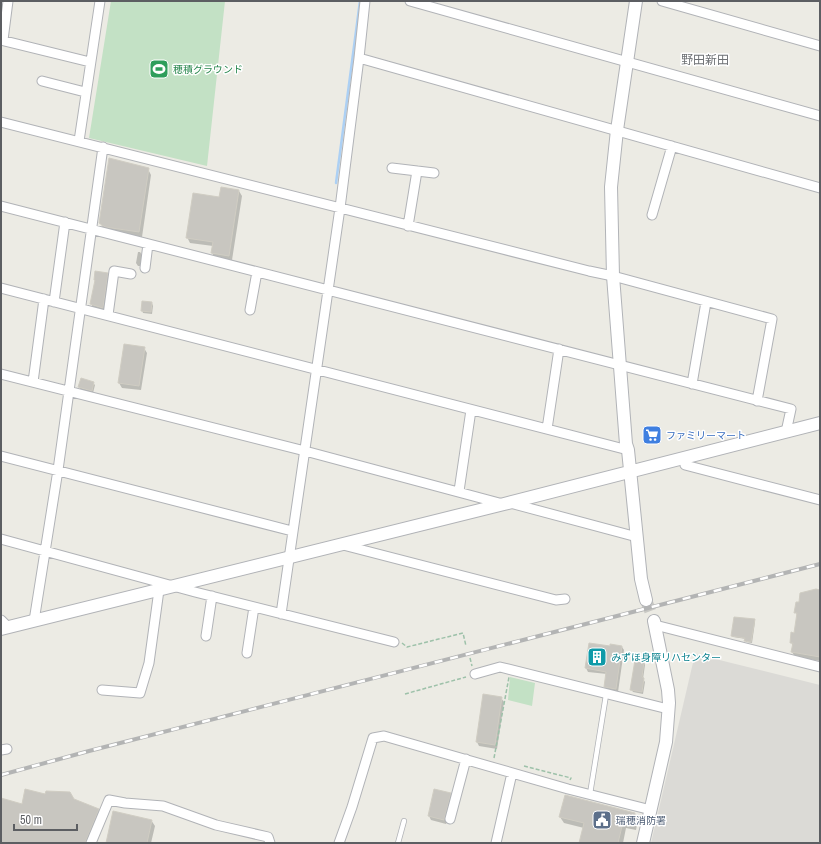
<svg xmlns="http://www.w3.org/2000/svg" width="821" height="844" font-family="'Archivo Narrow','Noto Sans JP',sans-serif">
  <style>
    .industrial { fill: #dbdad6 }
    .green { fill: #c3e1c5 }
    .shadow { fill: #0003 }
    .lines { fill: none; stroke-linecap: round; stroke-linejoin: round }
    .stream { stroke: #acd0f4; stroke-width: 2.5 }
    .building { fill: #c8c6c0; stroke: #d0cdc3 }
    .tertiary-tunnel { stroke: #c8c8c4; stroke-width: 12; stroke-dasharray: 12 6; stroke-linecap: butt }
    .service-casing { stroke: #b1b3b7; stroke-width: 6 }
    .minor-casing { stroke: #b1b3b7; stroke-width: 11 }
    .tertiary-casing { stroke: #b1b3b7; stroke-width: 14 }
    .path { stroke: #9dc1a9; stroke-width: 1.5; stroke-dasharray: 4 2; stroke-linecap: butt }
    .service { stroke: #fff; stroke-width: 4.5 }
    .minor { stroke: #fff; stroke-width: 9 }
    .tertiary { stroke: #fff; stroke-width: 12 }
    .rail-casing { stroke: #b3b4b4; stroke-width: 4 }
    .rail { stroke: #fff; stroke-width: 2.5; stroke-dasharray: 8; stroke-linecap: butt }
    .labels { text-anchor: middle; stroke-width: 3; stroke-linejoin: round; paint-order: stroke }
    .leisure-label { font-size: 10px; fill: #27864d; stroke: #fff; text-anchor: start }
    .shop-label { font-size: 10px; fill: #366cbe; stroke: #fff; text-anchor: start }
    .culture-label { font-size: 10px; fill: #0d838f; stroke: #fff; text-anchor: start }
    .service-label { font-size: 10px; fill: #4e5e75; stroke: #fff; text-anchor: start }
    .quarter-label { font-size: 12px; fill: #6d7074; stroke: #fff }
  </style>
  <rect width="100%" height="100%" fill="#ecebe4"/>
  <path class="industrial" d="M695,654L820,685V843H651Z"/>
  <path class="green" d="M111,1H225L207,166L89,138Z
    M510,677L535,683L532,706L508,700Z"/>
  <path class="shadow" d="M148,169L151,175L142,237L109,232L104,229L100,223Z
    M239,191L242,196L232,260L215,258L212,253L213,246L190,243L187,237L220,198Z
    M138,252H140L142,255L141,266H138L136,263Z
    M96,272L107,274L109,277L104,310L93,307L91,304L96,282L95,280Z
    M152,303L153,306L152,314L143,313L142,310Z
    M125,345L144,348L147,353L141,390L122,388L119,383Z
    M93,383L95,385L93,393L81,390L79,387Z
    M820,591V661L795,657L792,652L793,647L791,642L795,634L798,617L796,613L800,603Z
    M754,620L755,622L752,643L746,642V639L733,637L732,636Z
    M611,647H622L624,650L618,692L607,690L605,687L607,674L588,672L586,668Z
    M644,662L645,665L643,679L645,682L643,694L633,692L631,689Z
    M501,698L504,702L497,749L479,746L477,742Z
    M450,794L453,798L446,824L431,820L429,816Z
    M1,799L23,806L74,800L98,810L101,816L90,843H1Z
    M635,814L638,820L636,830L626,828L623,843H580L584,828L564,823L560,817Z
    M151,820L155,826L151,843H107Z"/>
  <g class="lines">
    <path class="stream" d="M336,183L360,1"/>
  </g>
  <path class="building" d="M109,158L149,168L139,232L105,227L99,223Z
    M221,187L239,190L229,256L211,253L213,242L186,238L193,193L219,197Z
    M95,271L108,273L103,308L90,304L95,280H94Z
    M142,301L152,302L151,312L141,311Z
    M124,344L145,347L139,386L118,383Z
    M81,378L94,382L92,391L78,387Z
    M816,589L820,590V657L791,652L793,643H790L791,632L794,633L797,613H794L796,602H799L800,593Z
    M734,617L755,619L751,642L744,641L745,638L731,636Z
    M589,643L610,646V644L622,646L616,689L604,687L606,672L585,668Z
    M635,660L644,662L642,677L644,678L642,692L630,690Z
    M483,694L502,697L495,745L476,742Z
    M25,789L45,794L46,791L70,792L74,799L99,809L85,843H1V798L22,804Z
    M434,789L451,793L444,820L428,816Z
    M565,795L635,813L633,824L623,822L618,843H579L584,823L559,817Z
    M113,811L152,820L147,843H106Z"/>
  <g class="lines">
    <path class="tertiary-tunnel" d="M646,600L654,621"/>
    <defs>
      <path id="service" d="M590,794L606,695
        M398,843L404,821"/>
      <path id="minor" d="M410,1L820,116
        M662,1L820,46
        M1,40L90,62
        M3,40L8,1
        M359,58L820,188
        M42,81L85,92
        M1,122L589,271L613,276L772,319L757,401
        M79,141L100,1
        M392,168L434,173
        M1,206L791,409L786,432
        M652,215L672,146
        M408,226L417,171
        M145,268L148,244
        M1,288L628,450
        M54,302L65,222
        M250,310L257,272
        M108,315L114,271L131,274
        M1,374L305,451L503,504
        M33,382L44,299
        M692,384L706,302
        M547,429L559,349
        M1,456L292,531
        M685,465L820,500
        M459,491L471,410
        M510,503L637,537
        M1,539L195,592L394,642
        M343,545L556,600L565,599
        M281,614L340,208L359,58L365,1
        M1,620L8,627
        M34,621L58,470L103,147
        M655,625L820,667
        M206,636L212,596
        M247,653L254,607
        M475,674L500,667L668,709
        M102,690L140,693L149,663L159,590
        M1,750L7,749
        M450,819L466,759
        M91,843L109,800L125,803L163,806L216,825L268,837L270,843
        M339,843L352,807L373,738L384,736L568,789L651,810
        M496,843L512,773"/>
      <path id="tertiary" d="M636,1L617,130L611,187L613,276L626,444L628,450L641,579L646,600
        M1,629L504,504L820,423
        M643,843L666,742L669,703L668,690L654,621"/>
    </defs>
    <use href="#service" class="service-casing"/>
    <use href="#minor" class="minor-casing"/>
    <use href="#tertiary" class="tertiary-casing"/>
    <path class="path" d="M402,643L407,647L463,633L466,646
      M470,658L472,666
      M405,694L466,677
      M494,758L509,677
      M524,766L571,778L570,780"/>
    <use href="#service" class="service"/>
    <use href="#minor" class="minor"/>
    <use href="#tertiary" class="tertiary"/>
    <defs>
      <path id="rail" d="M1,775L89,751L820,564"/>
    </defs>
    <use href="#rail" class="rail-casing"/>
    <use href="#rail" class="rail"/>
  </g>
  <defs>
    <symbol id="stadium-square" viewBox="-11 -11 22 22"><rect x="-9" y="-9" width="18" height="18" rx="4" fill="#2e9e5b" stroke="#fff"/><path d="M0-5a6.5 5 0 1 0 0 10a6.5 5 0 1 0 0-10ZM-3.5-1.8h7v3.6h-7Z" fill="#fff"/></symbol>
    <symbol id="supermarket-square" viewBox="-11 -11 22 22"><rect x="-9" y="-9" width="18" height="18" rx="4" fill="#3f7fe0" stroke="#fff"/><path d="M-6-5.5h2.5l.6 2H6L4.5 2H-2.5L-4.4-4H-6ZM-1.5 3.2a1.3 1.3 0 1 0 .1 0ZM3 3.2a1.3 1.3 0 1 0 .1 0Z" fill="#fff"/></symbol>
    <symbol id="building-square" viewBox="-11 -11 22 22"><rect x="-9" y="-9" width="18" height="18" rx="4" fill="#0f9aa8" stroke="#fff"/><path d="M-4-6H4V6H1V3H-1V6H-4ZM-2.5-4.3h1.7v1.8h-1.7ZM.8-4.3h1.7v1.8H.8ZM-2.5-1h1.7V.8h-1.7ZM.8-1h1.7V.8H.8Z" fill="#fff"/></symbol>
    <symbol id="civic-square" viewBox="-11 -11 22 22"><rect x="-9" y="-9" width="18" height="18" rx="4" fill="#5c6f8a" stroke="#fff"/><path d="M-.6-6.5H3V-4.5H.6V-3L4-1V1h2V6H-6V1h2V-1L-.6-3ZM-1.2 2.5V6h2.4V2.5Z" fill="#fff"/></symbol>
  </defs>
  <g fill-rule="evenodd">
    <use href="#stadium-square" x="148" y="58" width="22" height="22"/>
    <use href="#supermarket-square" x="641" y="424" width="22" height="22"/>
    <use href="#building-square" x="586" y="646" width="22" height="22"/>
    <use href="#civic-square" x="591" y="809" width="22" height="22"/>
  </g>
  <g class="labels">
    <g class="leisure-label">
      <text x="173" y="73">穂積グラウンド</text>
    </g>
    <g class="shop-label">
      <text x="666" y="439">ファミリーマート</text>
    </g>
    <g class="culture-label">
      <text x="611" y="661">みずほ身障リハセンター</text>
    </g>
    <g class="service-label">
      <text x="616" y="824">瑞穂消防署</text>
    </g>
    <g class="quarter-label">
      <text x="705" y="64">野田新田</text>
    </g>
  </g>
  <rect width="821" height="844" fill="none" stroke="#5c5e62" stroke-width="4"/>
  <path d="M14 824v6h63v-6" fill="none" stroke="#5c5e62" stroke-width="2"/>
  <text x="20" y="824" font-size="12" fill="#5c5e62" stroke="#ffffff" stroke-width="3" paint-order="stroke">50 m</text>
</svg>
